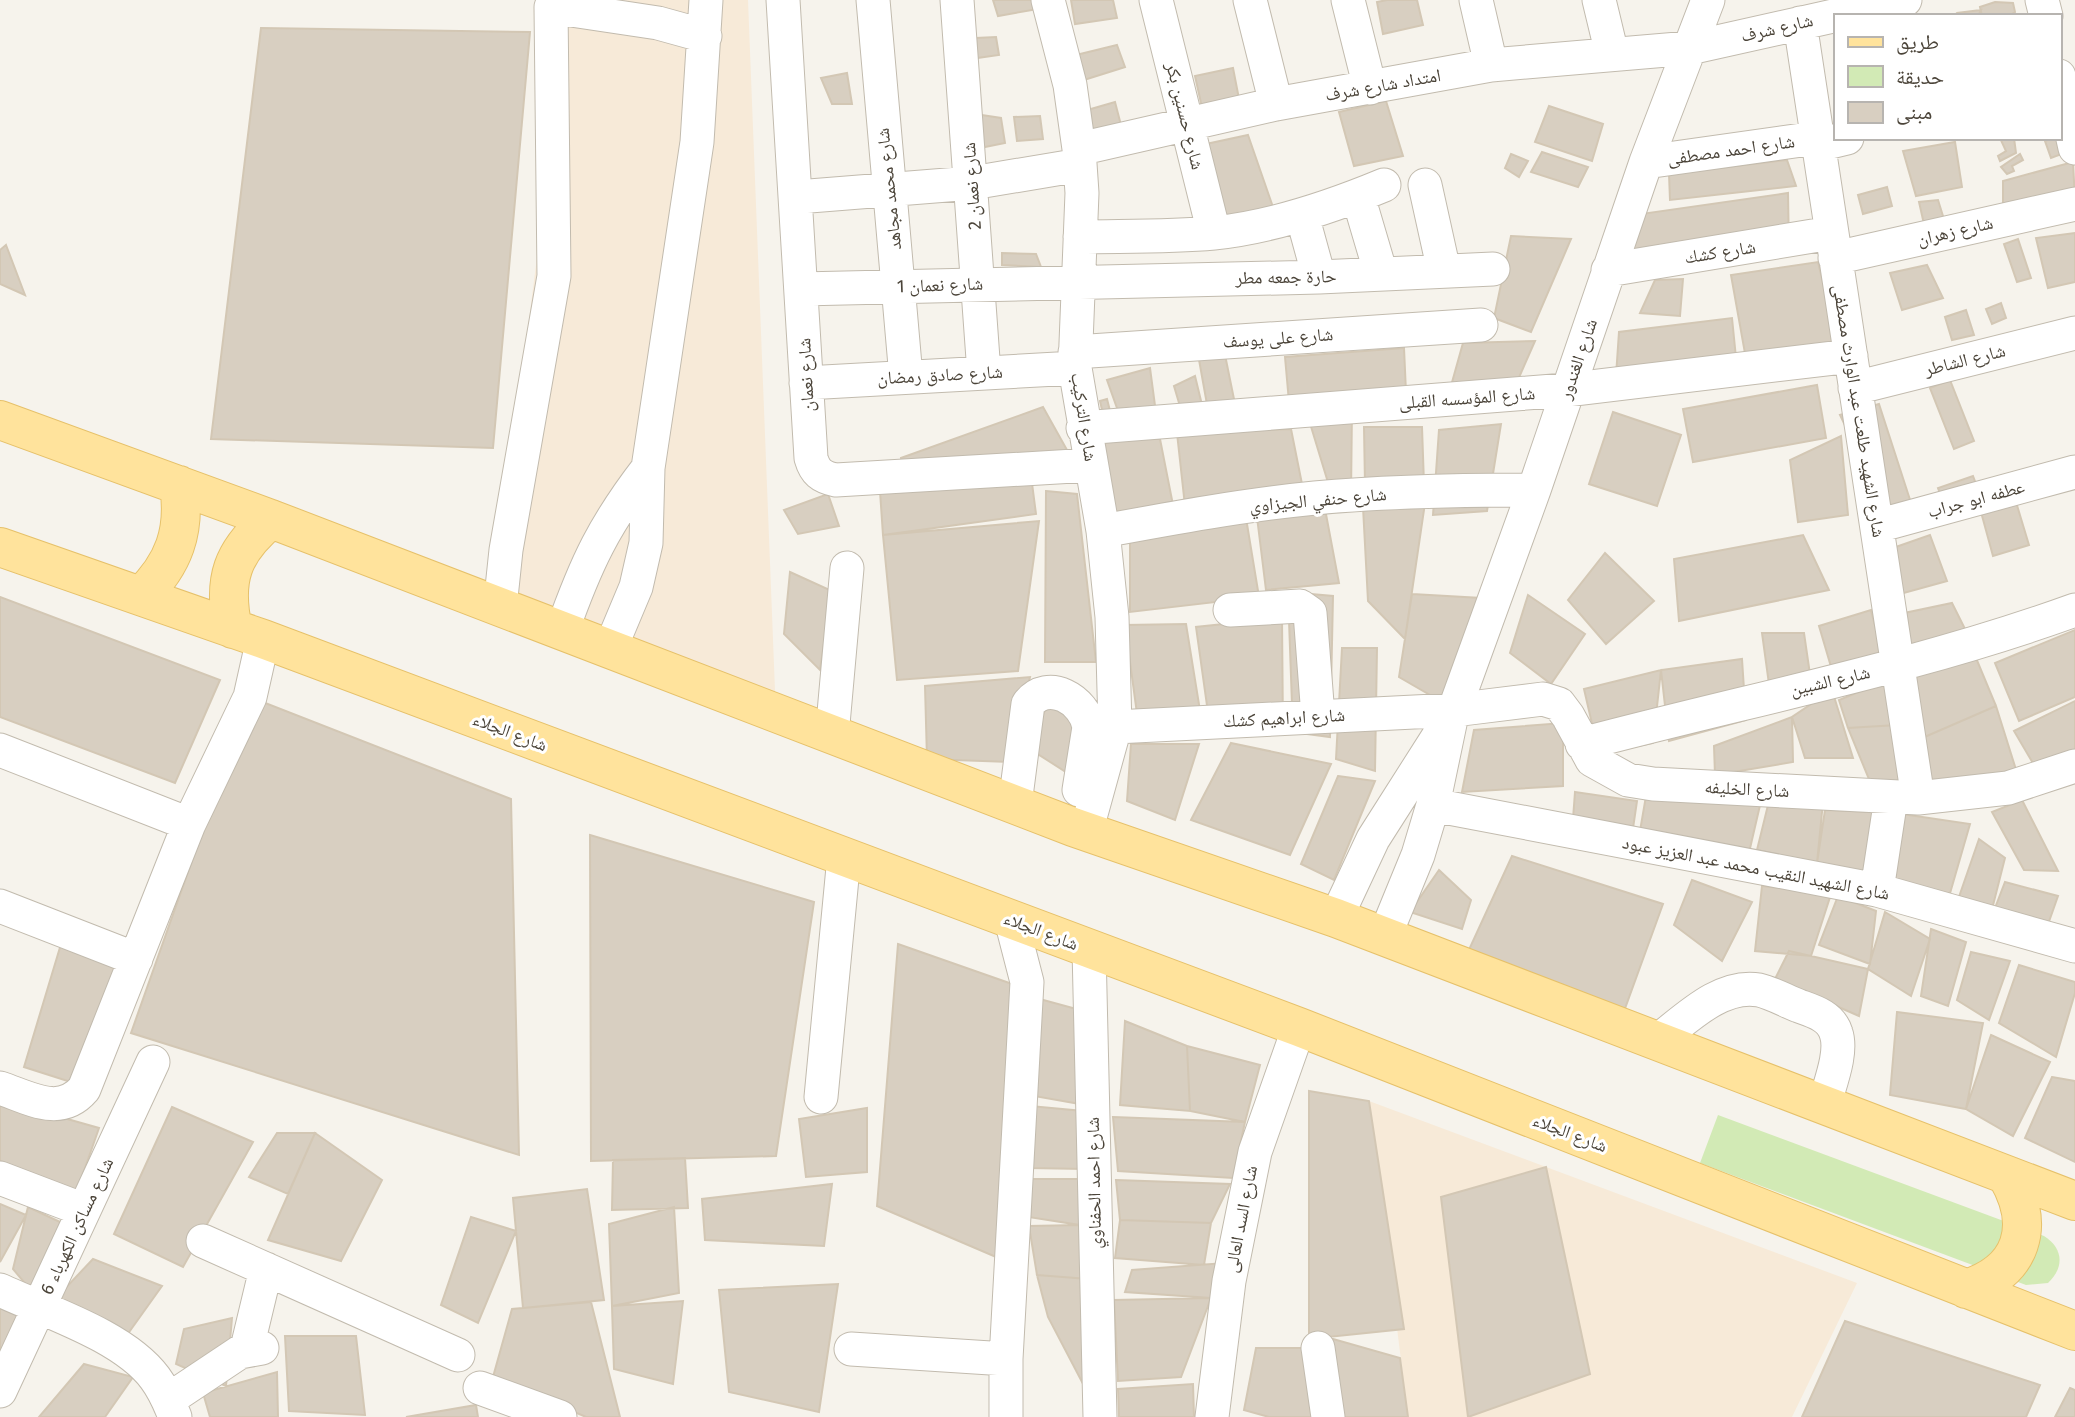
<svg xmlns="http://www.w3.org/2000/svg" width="2075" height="1417" font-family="'Fira Sans','Noto Naskh Arabic',sans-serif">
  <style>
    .commercial { fill: #f7ead8 }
    .green { fill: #d2eab5 }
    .building { fill: #d8cfc1; stroke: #d3c7b4; stroke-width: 2 }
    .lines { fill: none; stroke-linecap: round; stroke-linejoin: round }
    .minor-casing { stroke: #c2bbae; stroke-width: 35 }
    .major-casing { stroke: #e6c16a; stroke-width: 40 }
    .minor { stroke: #fff; stroke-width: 33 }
    .major { stroke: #ffe39c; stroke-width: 38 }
    .labels { text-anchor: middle; stroke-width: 6; stroke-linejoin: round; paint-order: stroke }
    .street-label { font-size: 18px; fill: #4b4439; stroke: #fff }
  </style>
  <rect width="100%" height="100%" fill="#f6f3ec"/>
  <path class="commercial" d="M570,0H748L776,716L492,608Z
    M1369,1101L1857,1283L1792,1417H1408Z"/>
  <path class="green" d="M1718,1115L2044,1236C2063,1248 2065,1267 2048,1283L2026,1285L1700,1163Z"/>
  <path class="building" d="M993,0H1036L1038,9L998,16Z
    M1071,0H1113L1117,18L1075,24Z
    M1387,0H1417L1423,25L1383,34L1377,2Z
    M1995,2L2013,3L2015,12L2009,16H1982L1980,7Z
    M1981,10L1978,16H1954L1957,13Z
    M261,28L530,32L493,448L211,439Z
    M996,37L999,55L977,58L976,38Z
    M1117,45L1125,67L1084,80L1076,55Z
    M1233,68L1240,104L1203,112L1195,76Z
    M847,73L852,104H832L821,78Z
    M1386,101L1403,156L1354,166L1339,112Z
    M1115,102L1122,129L1092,137L1084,111Z
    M1549,106L1603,124L1592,161L1535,142Z
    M975,114L1001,118L1005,143L980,148Z
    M1040,116L1043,139L1017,141L1014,117Z
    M1248,135L1274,210L1227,220L1192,147Z
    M2000,138H2014L2016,153L2000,161L1998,156L2006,151Z
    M2052,138H2059L2075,149L2051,158L2045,141Z
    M1955,142L1962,187L1916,196L1903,151Z
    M1542,152L1588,167L1578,187L1531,172Z
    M1511,154L1528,161L1519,177L1505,168Z
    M2020,154L2023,160L2012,166L2014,171L2007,174L2001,167Z
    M1787,160L1796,186L1670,200L1669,174Z
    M2073,162L2075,200L2003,215V181Z
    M1887,187L1892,206L1863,214L1858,195Z
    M1788,193L1789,252L1626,282L1627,216Z
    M1938,200L1947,229L1926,233L1919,202Z
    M2075,233V282L2048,288L2036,238Z
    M1511,236L1571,239L1531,332L1494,318Z
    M2018,239L2031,278L2017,282L2004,244Z
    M6,245L25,295L0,284V250Z
    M1002,253L1036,254L1041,267L1002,265Z
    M1818,262L1839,348L1746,359L1731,275Z
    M1927,265L1943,298L1902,310L1890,273Z
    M1683,279L1680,316L1640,313L1655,280Z
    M2001,303L2006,318L1992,324L1986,309Z
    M1966,310L1974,335L1952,340L1945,317Z
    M1732,318L1736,358L1616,376L1619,332Z
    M1535,341L1517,382L1451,386L1463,343Z
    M1404,348L1406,392L1289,402L1285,357Z
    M1224,350L1235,404L1208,410L1198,354Z
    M1150,368L1156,413L1123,425L1107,380Z
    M1195,376L1202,405L1182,413L1174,386Z
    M1950,380L1974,441L1954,449L1930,388Z
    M1817,385L1826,438L1693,462L1683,409Z
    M1107,399L1110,411L1103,414L1100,401Z
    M1879,404L1912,506L1884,507L1840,415Z
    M1043,407L1072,459L905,487L901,458Z
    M1352,407L1351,496L1330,489L1309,420Z
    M1613,412L1681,435L1657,506L1589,484Z
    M1501,424L1487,511L1433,515L1439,430Z
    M1364,427H1422L1424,484L1365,485Z
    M1291,429L1303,489L1186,515L1177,433Z
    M1841,436L1848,515L1798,522L1790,460Z
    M1101,439H1160L1173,505L1111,520Z
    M1030,468L1036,514L883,535L880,491Z
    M1973,476L1979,492L1944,504L1938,488Z
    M1046,491L1077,494L1096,662H1045Z
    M828,494L839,526L798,534L784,510Z
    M2016,502L2029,545L1993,556L1981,512Z
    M1425,503L1405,639L1368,601L1363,507Z
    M1325,509L1339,583L1266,590L1257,517Z
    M1246,518L1259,597L1130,612V541Z
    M1039,521L1018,671L897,680L883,535Z
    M1803,535L1829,590L1679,621L1674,559Z
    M1930,535L1947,581L1900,594L1893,548Z
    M1605,553L1654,601L1606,644L1568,600Z
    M790,572L832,591L820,670L784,634Z
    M1288,592L1333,596L1330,737L1293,732Z
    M1412,594L1481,598L1444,703L1399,677Z
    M1528,595L1585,634L1551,684L1510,653Z
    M0,597L220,680L175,783L0,717Z
    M1952,603L1969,637L1909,645L1890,616Z
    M1871,610L1884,661L1832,670L1819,626Z
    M1282,618L1283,734H1211L1196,627Z
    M1186,624L1203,729L1140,736L1125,625Z
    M2075,630V697L2019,721L1995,663Z
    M1762,633H1804L1813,695L1772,706Z
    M1971,646L1996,706L1920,739L1910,681Z
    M1342,648H1377L1375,771L1336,759Z
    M1742,659L1746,720L1669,741L1661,670Z
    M1661,670L1653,743L1599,754L1584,689Z
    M1030,677L1010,762L927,759L925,686Z
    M1890,679L1897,725L1848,728L1839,700Z
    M1053,681L1104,705L1069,774L1033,751Z
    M1832,690L1853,758H1805L1792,717Z
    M250,697L511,799L519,1155L131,1033Z
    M2075,701V754L2037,770L2014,731Z
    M1996,706L2018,776L1924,785L1920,739Z
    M1792,717L1793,762L1715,775L1714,746Z
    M1563,723V786L1462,792L1474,730Z
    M1897,725L1907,789L1871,784L1848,728Z
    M1231,743L1331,764L1290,855L1191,820Z
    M1131,744H1199L1175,820L1127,801Z
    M1338,776L1375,781L1334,880L1301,864Z
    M1575,792L1637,801L1632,835L1573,819Z
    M1646,796L1761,801L1748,857L1640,831Z
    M2022,800L2058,871L2024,870L1992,812Z
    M1769,801L1823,802L1817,863L1757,850Z
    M1825,810L1875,812L1864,872L1817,863Z
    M1902,814L1970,824L1942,921L1879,902Z
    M590,835L814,902L776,1156L591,1161Z
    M1979,839L2005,858L1987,929L1951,920Z
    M1512,856L1663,904L1619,1025L1462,965Z
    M1439,870L1471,900L1462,929L1410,912Z
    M1692,880L1752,902L1722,961L1674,925Z
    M2005,882L2058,896L2039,950L1987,929Z
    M1762,886L1831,894L1811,956L1755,951Z
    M1838,896L1876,911L1870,964L1819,945Z
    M1885,912L1930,939L1911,996L1868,969Z
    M1931,929L1966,942L1948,1006L1921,996Z
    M61,944L116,968L77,1084L24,1067Z
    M898,944L1015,985L996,1257L877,1206Z
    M1789,951L1868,969L1859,1016L1775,979Z
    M1971,952L2010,961L1989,1020L1957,1000Z
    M2019,965L2075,982V993L2056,1057L1999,1023Z
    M1036,998L1091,1013L1080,1104L1034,1096Z
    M1897,1012L1983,1023L1966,1109L1890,1095Z
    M1125,1021L1187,1046L1190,1111L1120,1105Z
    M1991,1035L2050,1062L2013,1136L1966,1109Z
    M1187,1046L1260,1065L1245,1122L1190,1111Z
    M2052,1077L2075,1081V1162L2025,1138Z
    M1309,1091L1369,1101L1404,1329L1309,1339Z
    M0,1100L99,1128L77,1191L0,1161Z
    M1030,1106L1083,1111L1084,1169L1030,1168Z
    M172,1107L253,1142L183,1267L114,1234Z
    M867,1108V1172L806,1177L799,1119Z
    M1113,1117L1245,1122L1233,1178L1118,1171Z
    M277,1133H315L288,1194L249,1177Z
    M315,1133L382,1180L341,1261L268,1240Z
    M685,1158L688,1208L612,1210L613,1160Z
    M1546,1167L1590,1374L1468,1417L1441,1197Z
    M1024,1179H1080V1225L1022,1216Z
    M1116,1180L1230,1184L1211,1223L1120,1220Z
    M832,1184L824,1246L705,1240L702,1199Z
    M587,1189L604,1300L523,1308L513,1198Z
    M0,1204L26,1215L0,1262Z
    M28,1207L75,1229L34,1294L13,1269Z
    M674,1207L679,1293L612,1306L609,1224Z
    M471,1217L516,1231L478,1323L441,1305Z
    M1120,1220L1211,1223L1204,1265L1115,1258Z
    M1080,1225L1088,1279L1037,1275L1029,1226Z
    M93,1259L162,1286L127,1335L57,1297Z
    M1224,1263L1211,1298L1125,1292L1132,1270Z
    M1037,1275L1088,1279L1092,1401L1048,1317Z
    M838,1284L819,1412L729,1392L719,1290Z
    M1211,1298L1181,1377L1118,1381L1114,1300Z
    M683,1301L673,1384L614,1369L612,1306Z
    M591,1302L620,1417H586L493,1377L512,1309Z
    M0,1308L25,1318L0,1365Z
    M232,1318L226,1386L176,1364L184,1329Z
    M1845,1321L2003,1373L2040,1385L2026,1417H1802Z
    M285,1336H356L365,1415L289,1411Z
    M1326,1337L1400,1358L1408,1417H1340Z
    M1256,1348H1318L1317,1417H1269L1244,1410Z
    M84,1364L133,1377L105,1417H39Z
    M277,1372L278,1417H210L203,1393Z
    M1193,1384L1194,1417H1119L1118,1389Z
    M2070,1388L2075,1390V1417H2055Z
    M476,1405L478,1417H406Z"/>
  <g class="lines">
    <defs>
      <path id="minor" d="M783,0L811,458C815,472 821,477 836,480L1091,465
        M873,0L906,377
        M957,0L984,373
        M1048,0L1070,85L1079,149L1082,193L1075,368L1103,531L1112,617L1115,727L1086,832
        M1156,0L1214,233
        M1250,0L1276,104
        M1348,0L1370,88
        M1476,0L1491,65
        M1599,0L1612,54
        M2042,0L2046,16
        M1800,23L1918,798
        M2059,76L2075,148
        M1818,145L1847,138
        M1079,149L1276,104L1491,65L1690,48L1905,0
        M1646,162L1816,138
        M1425,185L1444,271
        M1358,196L1381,274
        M797,197L972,183L1080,165
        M1302,215L1319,277
        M1080,237C1125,236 1170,237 1214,233C1272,227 1331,207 1384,185
        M1835,258L2075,204
        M1608,270L1831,233
        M801,289L1319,277L1493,269
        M1075,352L1481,325
        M806,383L1075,368
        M1855,388L2075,333
        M1083,428L1566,390L1851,356
        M1877,526L2075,472
        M1103,531C1173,518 1244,505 1315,498C1388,491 1461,490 1534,490
        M500,607L506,550L554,276L551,7L658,23L705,36
        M1230,610L1300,606L1310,613L1318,716
        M562,631C586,563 604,525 648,468
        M610,649L636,587L646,543L648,468L697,142L706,0
        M1115,727L1454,710L1543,699L1559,704L1568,716L1592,760L1628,780L1653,784L1918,798L2008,788L2075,766
        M832,735L847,568
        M1582,744C1747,700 1915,668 2075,610
        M0,750L189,824
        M1015,804L1028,704C1048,678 1085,700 1089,727L1079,790
        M1433,805L1877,890L2075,946
        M1877,890L1891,798
        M0,906L136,959
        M1336,918L1373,839L1443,729
        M1384,938L1418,855L1433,805L1451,719L1534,490L1646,162L1708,0
        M1089,949L1100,1417
        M1656,1042C1684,1021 1720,983 1759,990C1772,993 1786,1001 1799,1006C1813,1011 1831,1016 1836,1033C1843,1053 1829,1086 1824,1106
        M0,1088C30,1098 60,1117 84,1089L189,824L250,697L263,639
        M821,1097L844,857
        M0,1178L84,1210
        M203,1241L458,1355
        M0,1290C47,1312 124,1336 155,1378C164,1390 170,1404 175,1417
        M247,1348L266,1269
        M1318,1348L1328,1417
        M851,1349L1006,1359
        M480,1388L560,1417
        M0,1391L153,1062
        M168,1400L240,1352L262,1348
        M1006,1417V1359L1027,982L1011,920
        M1212,1417L1229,1281L1255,1152L1299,1027"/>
      <path id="major" d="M0,420L271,519L1073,827L1336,918L2075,1201
        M0,547L263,639L1299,1027L2075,1331
        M141,596C174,564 186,531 179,485
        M233,629C222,580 232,551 271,519
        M1966,1289C2023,1271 2036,1226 2007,1176"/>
    </defs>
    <use href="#minor" class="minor-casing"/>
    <use href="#major" class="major-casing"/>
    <use href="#minor" class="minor"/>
    <use href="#major" class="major"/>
  </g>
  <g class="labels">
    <g class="street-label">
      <text transform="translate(1777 28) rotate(-13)" y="6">شارع شرف</text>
      <text transform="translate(1383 85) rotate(-10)" y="6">امتداد شارع شرف</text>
      <text transform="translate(1185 116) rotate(76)" y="6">شارع حسنين بكر</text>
      <text transform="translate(1731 150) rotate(-8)" y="6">شارع احمد مصطفى</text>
      <text transform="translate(972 186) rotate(-94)" y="6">شارع نعمان 2</text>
      <text transform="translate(889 189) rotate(-96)" y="6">شارع محمد مجاهد</text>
      <text transform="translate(1955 231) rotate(-13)" y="6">شارع زهران</text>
      <text transform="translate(1720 252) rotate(-9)" y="6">شارع كشك</text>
      <text transform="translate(1286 277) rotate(-1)" y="6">حارة جمعه مطر</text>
      <text transform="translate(940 285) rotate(-2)" y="6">شارع نعمان 1</text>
      <text transform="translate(1278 338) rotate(-4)" y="6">شارع على يوسف</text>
      <text transform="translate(1578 359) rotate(-71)" y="6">شارع الغندور</text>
      <text transform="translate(1965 360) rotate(-14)" y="6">شارع الشاطر</text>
      <text transform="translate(806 375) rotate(-93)" y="6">شارع نعمان</text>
      <text transform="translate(940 375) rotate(-3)" y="6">شارع صادق رمضان</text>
      <text transform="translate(1467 398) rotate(-4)" y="6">شارع المؤسسه القبلى</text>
      <text transform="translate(1859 411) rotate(81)" y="6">شارع الشهيد طلعت عبد الوارث مصطفى</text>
      <text transform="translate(1084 417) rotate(81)" y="6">شارع التركيب</text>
      <text transform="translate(1976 499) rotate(-15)" y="6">عطفه ابو جراب</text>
      <text transform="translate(1318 500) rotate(-5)" y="6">شارع حنفي الجيزاوي</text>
      <text transform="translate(1830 681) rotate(-13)" y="6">شارع الشبين</text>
      <text transform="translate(1284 718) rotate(-3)" y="6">شارع ابراهيم كشك</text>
      <text transform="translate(510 732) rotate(21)" y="6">شارع الجلاء</text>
      <text transform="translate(1747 789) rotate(3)" y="6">شارع الخليفه</text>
      <text transform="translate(1756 868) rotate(11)" y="6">شارع الشهيد النقيب محمد عبد العزيز عبود</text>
      <text transform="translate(1041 931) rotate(21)" y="6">شارع الجلاء</text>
      <text transform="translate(1570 1133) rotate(21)" y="6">شارع الجلاء</text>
      <text transform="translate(1094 1183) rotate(-91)" y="6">شارع احمد الحفناوي</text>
      <text transform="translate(1241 1219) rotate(-79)" y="6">شارع السد العالى</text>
      <text transform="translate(77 1226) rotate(-65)" y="6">شارع مساكن الكهرباء 6</text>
    </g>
  </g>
  <rect x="1834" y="14" width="228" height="126" fill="#ffffff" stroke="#b7b4b0" stroke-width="2"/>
  <rect x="1848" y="37" width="35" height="10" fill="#ffe39c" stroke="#b7b4b0" stroke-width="2"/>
  <text x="1896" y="49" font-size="21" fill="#4b4439">طريق</text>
  <rect x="1848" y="66" width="35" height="21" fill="#d2eab5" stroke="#b7b4b0" stroke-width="2"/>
  <text x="1896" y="84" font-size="21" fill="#4b4439">حديقة</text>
  <rect x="1848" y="102" width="35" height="21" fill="#d8cfc1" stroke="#b7b4b0" stroke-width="2"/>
  <text x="1896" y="119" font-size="21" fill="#4b4439">مبنى</text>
</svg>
